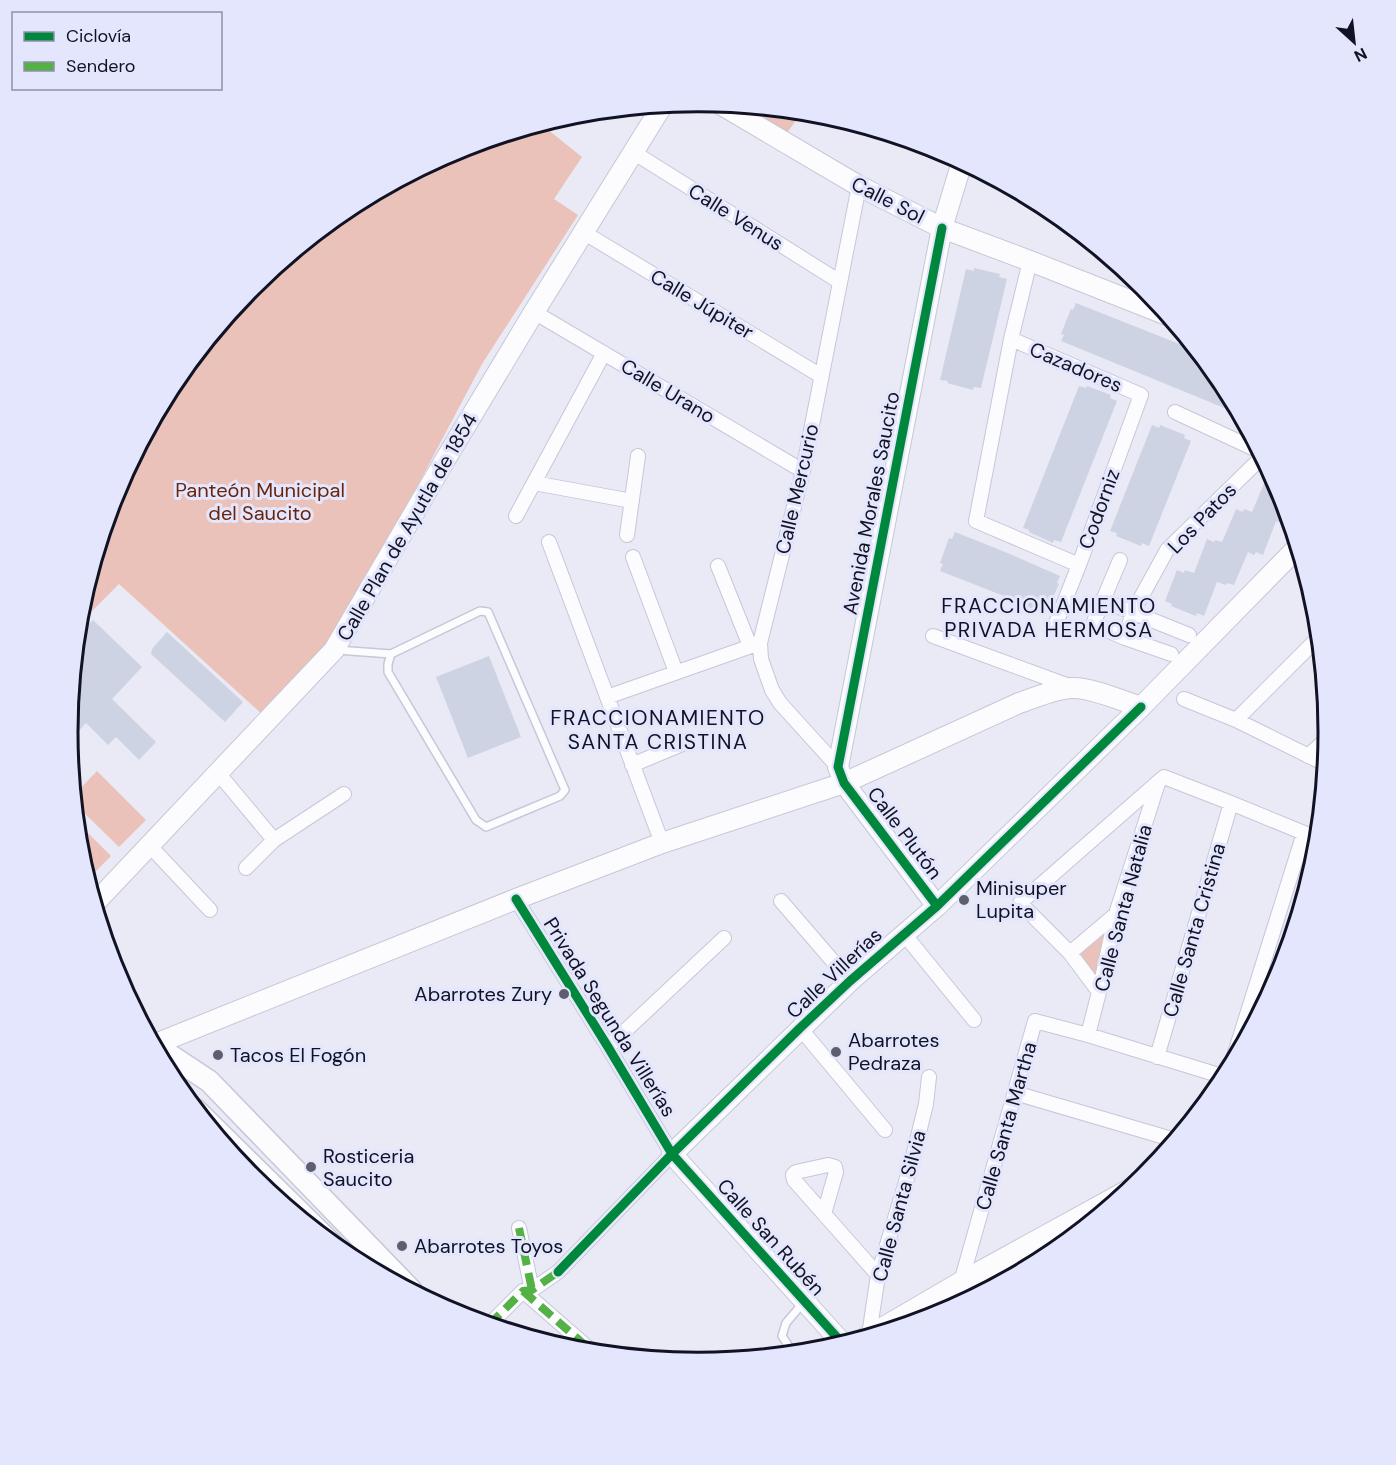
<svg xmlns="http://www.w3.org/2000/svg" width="1396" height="1465" font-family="'DM Sans',sans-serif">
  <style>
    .green { fill: #ebc2ba }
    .building { fill: #cdd3e2 }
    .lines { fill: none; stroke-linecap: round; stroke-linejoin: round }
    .lane-casing { stroke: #c6c7d7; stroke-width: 10 }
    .street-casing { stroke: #c6c7d7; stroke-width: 16 }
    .secondary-casing { stroke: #c6c7d7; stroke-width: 22 }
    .primary-casing { stroke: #c6c7d7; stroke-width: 24 }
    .lane { stroke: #fcfcfe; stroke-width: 7 }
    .street { stroke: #fcfcfe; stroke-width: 14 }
    .secondary { stroke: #fcfcfe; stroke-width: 20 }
    .primary { stroke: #fcfcfe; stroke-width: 21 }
    .quiet { stroke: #54b145; stroke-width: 8; stroke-dasharray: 15 8; stroke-linecap: butt }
    .cycleway-casing { stroke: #e3e6fc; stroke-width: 13 }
    .cycleway { stroke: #00873e; stroke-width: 9 }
    .poi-dot { fill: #5d5e6e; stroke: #e3e6fc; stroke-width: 2 }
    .labels { text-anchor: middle; stroke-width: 6; stroke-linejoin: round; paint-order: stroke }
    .street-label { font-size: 20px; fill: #111224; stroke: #e3e6fc }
    .park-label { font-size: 20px; fill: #6a2409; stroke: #e3e6fc }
    .poi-label { font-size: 20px; fill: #111224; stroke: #e3e6fc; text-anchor: start }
    .neighbourhood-label { font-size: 21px; letter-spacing: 1.5px; fill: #111224; stroke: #e3e6fc }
    .rim { fill: none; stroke: #111224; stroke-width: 3 }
  </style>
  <rect width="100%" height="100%" fill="#e9eaf6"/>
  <path class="green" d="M747,107L802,112L787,133Z
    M541,124L582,157L554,199L578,215L482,364L339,634L263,715L119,584L78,625L80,609L116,491L174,382L252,286L348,208L457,150Z
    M97,771L146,820L119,847L74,803V795Z
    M76,821L111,856L87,880L80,855Z
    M1111,922L1098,987L1074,953Z"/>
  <path class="building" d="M974,268L1000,274L999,277L1007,279L981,388L974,387L973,390L947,383L948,381L940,380L966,269L974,271Z
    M1076,303L1197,351L1222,382L1239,414L1061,341L1064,335L1061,334L1071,309L1073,310Z
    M1079,386L1086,388L1087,386L1111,395L1110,398L1117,401L1061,542L1054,540L1053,543L1029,532V530L1023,528Z
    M1152,425L1159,428L1160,425L1185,435L1184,438L1191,441L1149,546L1142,543L1141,546L1116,536L1117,533L1110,531Z
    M1266,479L1276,483L1281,492L1288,515L1284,524L1276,521L1263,555L1256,552L1254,555L1248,552L1234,585L1227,583L1226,585L1217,582L1204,616L1197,613L1196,616L1171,606L1172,604L1165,601L1177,570L1184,573L1185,570L1194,573L1207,539L1214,542L1215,540L1222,542L1236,509L1243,512L1244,509L1252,512Z
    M955,532L1010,554L1060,576L1057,583L1059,584L1048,608L1045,606L1042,613L1004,596L940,571L943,564L940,563L949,538L952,539Z
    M93,620L142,667L112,699L156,742L139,760L116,737L108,745L86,723L76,734L68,727L71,693L79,686L73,680L74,671L81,663L75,657L77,637Z
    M167,632L243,702L225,722L151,654L152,649Z
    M489,656L521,737L468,758L436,677Z"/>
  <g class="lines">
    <defs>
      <path id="lane" d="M337,650L391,654L480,611L488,612L565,790L560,796L486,827L476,820L388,672V664L391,654
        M794,1354L782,1336L786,1323L803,1303"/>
      <path id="street" d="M633,152L840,282
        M583,232L821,376
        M1030,261L1011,339L976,521L1079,565
        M534,312L803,471
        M1011,339L1141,395L1079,565L1056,623
        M1175,412L1259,451
        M534,483L632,501
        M516,516L604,353
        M627,535L638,456
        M549,542L662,843
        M633,557L676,672
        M1120,560L1093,624L1125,638L1171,654
        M718,566L750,646
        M1102,600L1189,635
        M933,636L1072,687
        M1125,638L1133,612L1167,550L1262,457
        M607,697L760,643
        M1184,699L1236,720L1325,764
        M1236,720L1319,637
        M1308,756L1328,738
        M632,765L682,744
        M838,767L780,703L772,690L761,659L760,643L803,471L859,186
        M219,774L274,840
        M150,846L210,910
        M246,868L274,840L344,794
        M781,901L850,981
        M904,934L974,1020
        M1070,953L1116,914
        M1099,992L1070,953L1020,903L1164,777L1231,803L1304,833L1318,841
        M800,1028L885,1130
        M1088,1035L1099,992L1116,914L1158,783
        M608,1047L724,938
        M1157,1057L1231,803
        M1230,1069L1304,833
        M1015,1093L1175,1140
        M824,1214L836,1172L835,1167L828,1165L796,1172L793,1175L794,1180L878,1275
        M519,1228L532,1290
        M961,1282L1035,1021L1088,1035L1225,1077
        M523,1291L594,1353
        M489,1325L523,1291L532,1290L558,1272L672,1154L608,1047L516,899
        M869,1335L878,1275L911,1165L926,1104L929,1077"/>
      <path id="secondary" d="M720,104L859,186L942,228L1030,261L1167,315
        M94,904L334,650L445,460L534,312L662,106
        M937,906L844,783L838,767L942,228L962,162
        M153,1045L516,899L662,843L844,783L1019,703C1034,698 1059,687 1074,688C1093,688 1122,701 1141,707
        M865,1338L961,1282L1132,1188
        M843,1344L672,1154L850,981L937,906L1141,707L1298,547"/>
      <path id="primary" d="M153,1044L209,1081L411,1290
        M196,1110L334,1246"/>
    </defs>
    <use href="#lane" class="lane-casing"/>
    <use href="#street" class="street-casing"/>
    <use href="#secondary" class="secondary-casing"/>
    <use href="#primary" class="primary-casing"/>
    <use href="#lane" class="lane"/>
    <use href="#street" class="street"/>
    <use href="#secondary" class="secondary"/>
    <use href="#primary" class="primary"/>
    <path class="quiet" d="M519,1228L532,1290
      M523,1291L594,1353
      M489,1325L523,1291L532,1290L558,1272"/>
    <defs>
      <path id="cycleway" d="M516,899L608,1047L672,1154L843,1344
        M937,906L844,783L838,767L942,228
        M558,1272L672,1154L800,1028L850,981L937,906L1141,707"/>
    </defs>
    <use href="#cycleway" class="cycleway-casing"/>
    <use href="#cycleway" class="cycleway"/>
  </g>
  <g class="poi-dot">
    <circle cx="964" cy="900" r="6"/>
    <circle cx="564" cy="994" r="6"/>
    <circle cx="836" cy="1052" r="6"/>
    <circle cx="218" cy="1055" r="6"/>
    <circle cx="311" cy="1167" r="6"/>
    <circle cx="402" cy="1246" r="6"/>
  </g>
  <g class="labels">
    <g class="street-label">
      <text transform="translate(888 200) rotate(27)" y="7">Calle Sol</text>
      <text transform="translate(736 217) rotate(32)" y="7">Calle Venus</text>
      <text transform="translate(702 304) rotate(31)" y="7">Calle Júpiter</text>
      <text transform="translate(1076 367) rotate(23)" y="7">Cazadores</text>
      <text transform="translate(668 391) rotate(31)" y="7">Calle Urano</text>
      <text transform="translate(797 489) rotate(-77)" y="7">Calle Mercurio</text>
      <text transform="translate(871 503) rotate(-79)" y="7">Avenida Morales Saucito</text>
      <text transform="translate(1099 509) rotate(-70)" y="7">Codorniz</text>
      <text transform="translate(1202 518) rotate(-46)" y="7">Los Patos</text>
      <text transform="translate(407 527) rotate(-60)" y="7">Calle Plan de Ayutla de 1854</text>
      <text transform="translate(905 833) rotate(53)" y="7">Calle Plutón</text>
      <text transform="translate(1123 908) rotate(-75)" y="7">Calle Santa Natalia</text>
      <text transform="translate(1194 930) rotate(-74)" y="7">Calle Santa Cristina</text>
      <text transform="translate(834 973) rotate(-43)" y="7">Calle Villerías</text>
      <text transform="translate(610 1017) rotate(58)" y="7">Privada Segunda Villerías</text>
      <text transform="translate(1006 1126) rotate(-74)" y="7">Calle Santa Martha</text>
      <text transform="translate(899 1206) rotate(-75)" y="7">Calle Santa Silvia</text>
      <text transform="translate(771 1237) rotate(48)" y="7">Calle San Rubén</text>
    </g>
    <g class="park-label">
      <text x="260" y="497">Panteón Municipal<tspan x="260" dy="23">del Saucito</tspan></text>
    </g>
    <g class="poi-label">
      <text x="976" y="895">Minisuper<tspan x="976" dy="23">Lupita</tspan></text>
      <text x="552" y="1001" text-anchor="end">Abarrotes Zury</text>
      <text x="848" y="1047">Abarrotes<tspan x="848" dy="23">Pedraza</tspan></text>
      <text x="230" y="1062">Tacos El Fogón</text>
      <text x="323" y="1163">Rosticeria<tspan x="323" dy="23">Saucito</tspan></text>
      <text x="414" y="1253">Abarrotes Toyos</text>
    </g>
    <g class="neighbourhood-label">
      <text x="1049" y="613">FRACCIONAMIENTO<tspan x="1049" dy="24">PRIVADA HERMOSA</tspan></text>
      <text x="658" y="725">FRACCIONAMIENTO<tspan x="658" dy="24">SANTA CRISTINA</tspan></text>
    </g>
  </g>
  <path d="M0 0H1396V1465H0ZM78 732a620 620 0 1 1 1240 0a620 620 0 1 1-1240 0Z" fill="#e3e6fc" fill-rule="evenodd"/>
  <path class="rim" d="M78 732a620 620 0 1 1 1240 0a620 620 0 1 1-1240 0Z"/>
  <rect x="12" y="12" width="210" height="78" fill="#e3e6fc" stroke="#8f91a6" stroke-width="1.5"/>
  <rect x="24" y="32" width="30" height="9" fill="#00873e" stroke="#8f91a6" stroke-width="1.5"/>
  <text x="66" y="42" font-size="18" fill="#111224">Ciclovía</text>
  <rect x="24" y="62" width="30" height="9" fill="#54b145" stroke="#8f91a6" stroke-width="1.5"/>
  <text x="66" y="72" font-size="18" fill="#111224">Sendero</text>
  <g transform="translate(1354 42) rotate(153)" stroke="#e3e6fc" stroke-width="4.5" paint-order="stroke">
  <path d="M0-4.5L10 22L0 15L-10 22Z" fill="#111224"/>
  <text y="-9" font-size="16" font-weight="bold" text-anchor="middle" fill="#111224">N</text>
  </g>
</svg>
